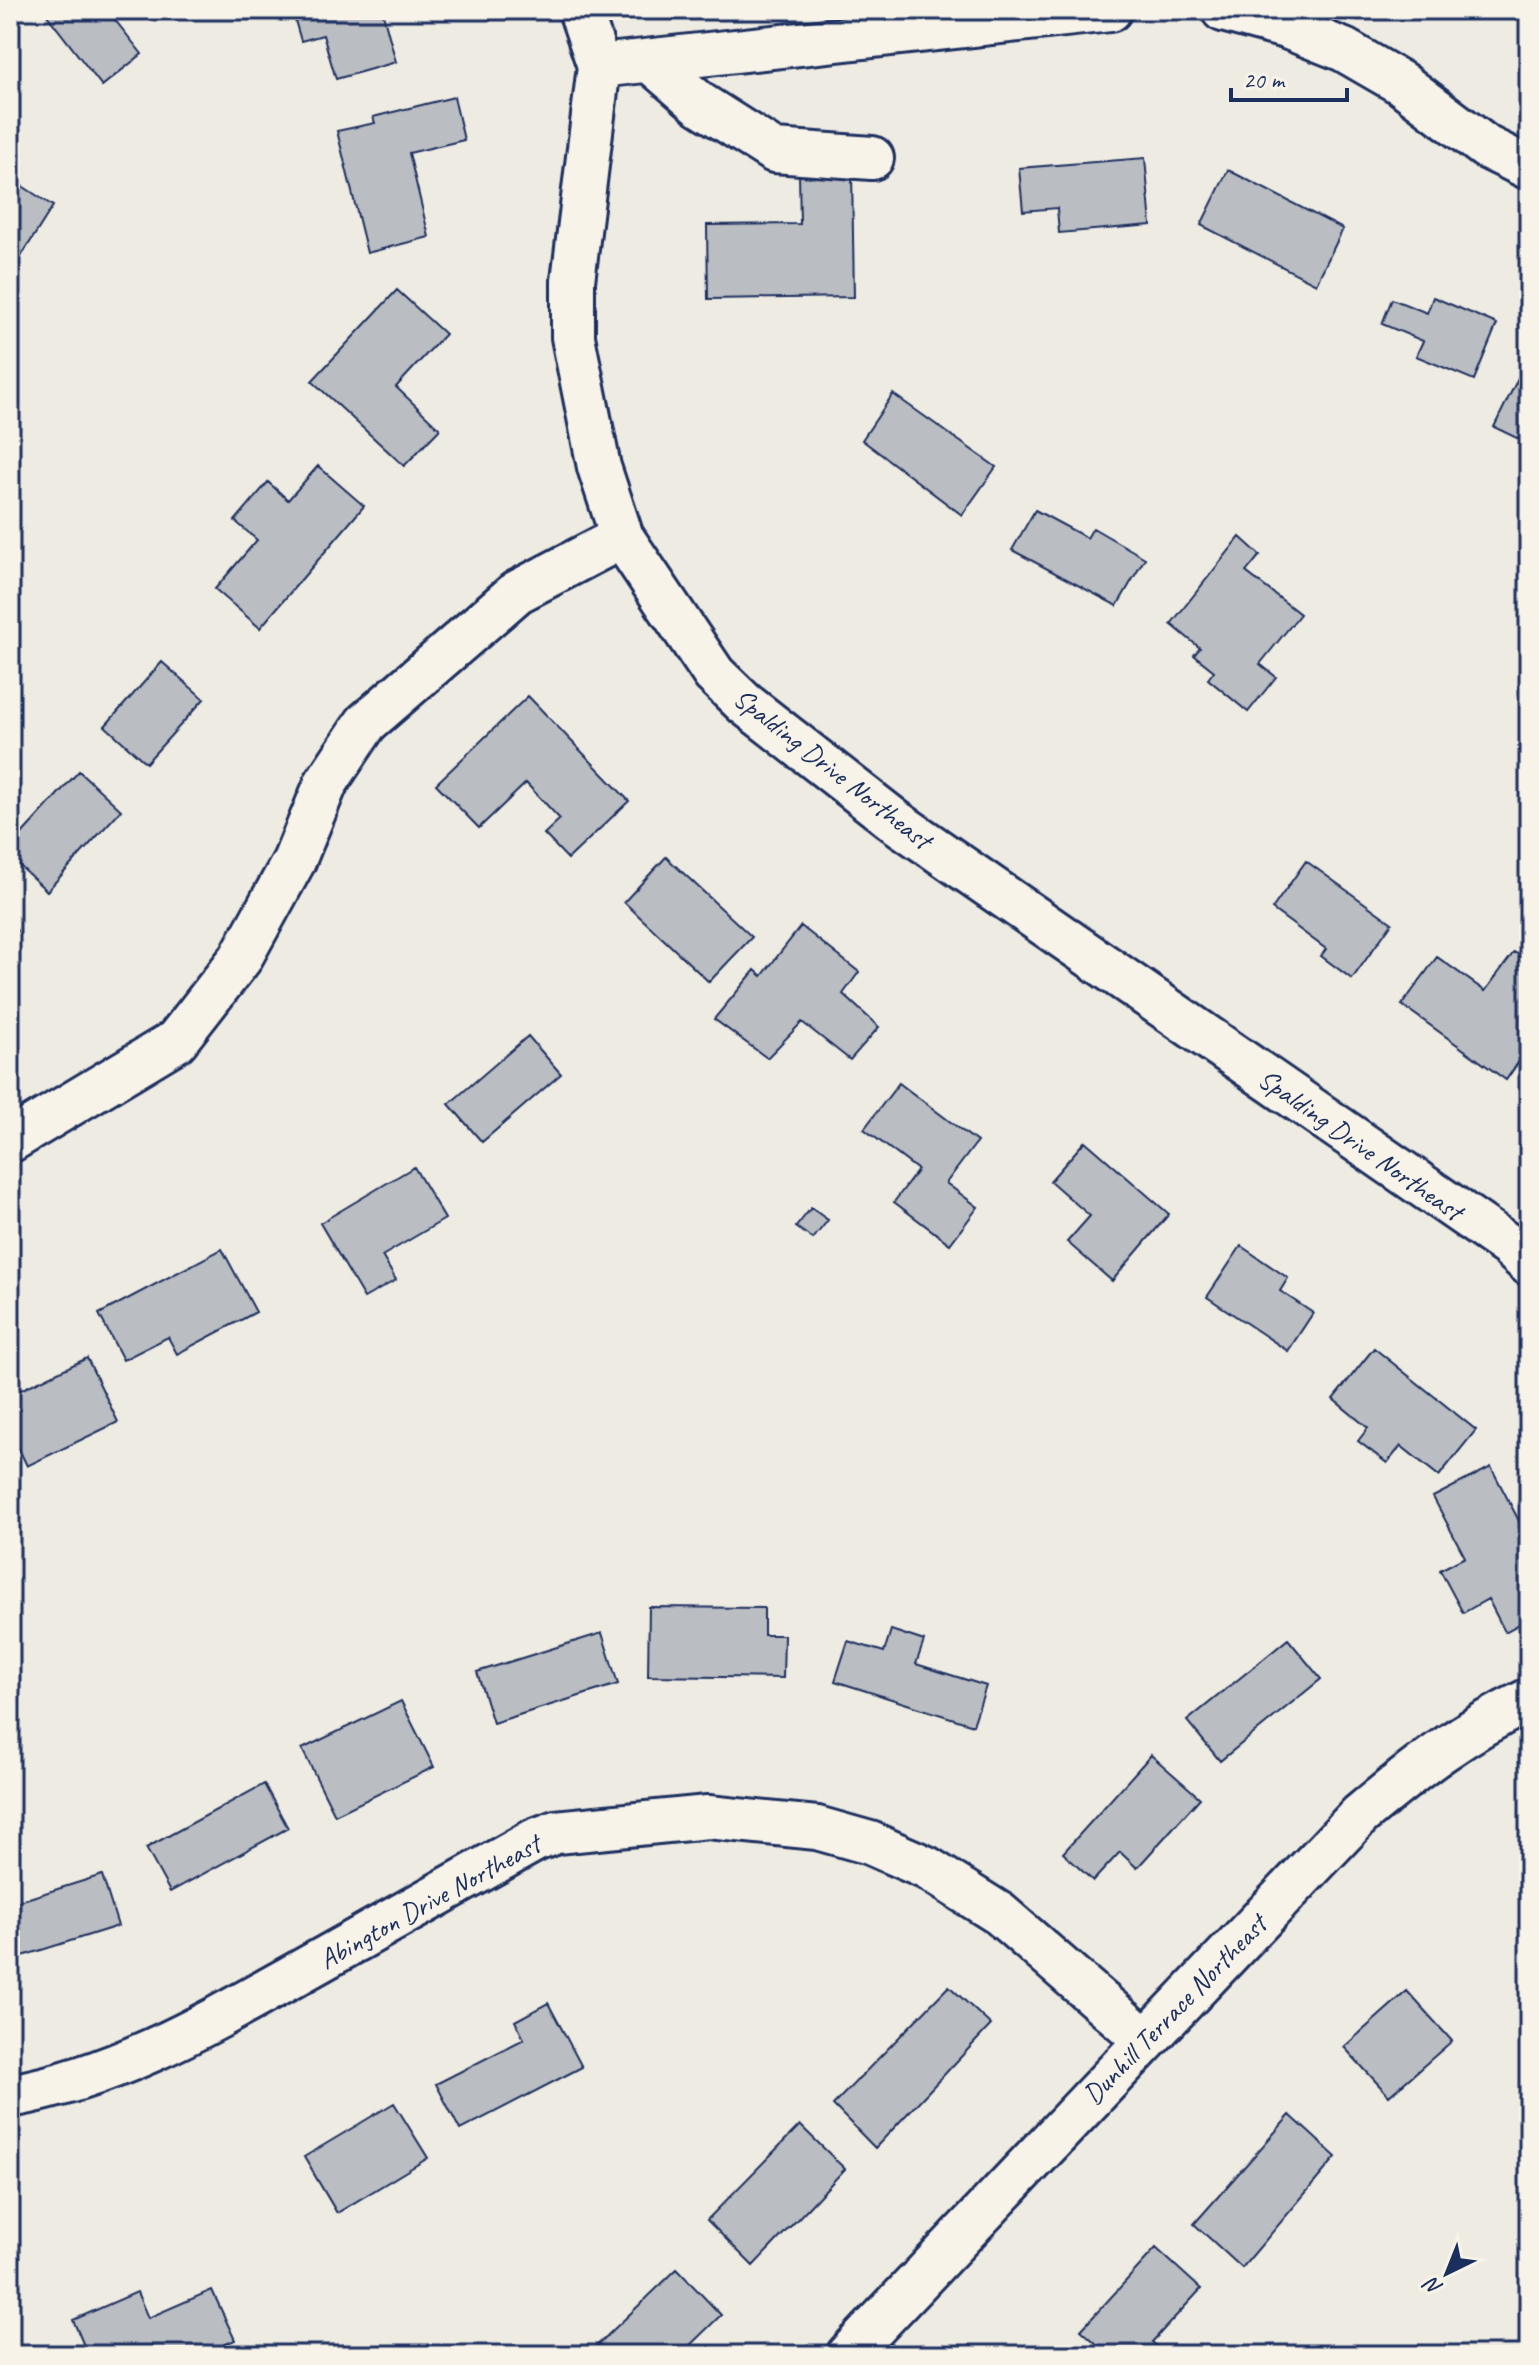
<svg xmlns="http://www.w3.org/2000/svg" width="1539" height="2365" font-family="Caveat,sans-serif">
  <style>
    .building { fill: #babdc2; stroke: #1b2f5e; stroke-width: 2 }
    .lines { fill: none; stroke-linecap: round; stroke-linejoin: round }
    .minor-casing { stroke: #1b2f5e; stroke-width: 48 }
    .minor { stroke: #f7f3e8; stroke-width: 42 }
    .labels { text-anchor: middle; stroke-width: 6; stroke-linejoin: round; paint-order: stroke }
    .street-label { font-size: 28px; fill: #1b2f5e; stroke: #f7f3e8 }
  </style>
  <rect width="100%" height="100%" fill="#eeebe2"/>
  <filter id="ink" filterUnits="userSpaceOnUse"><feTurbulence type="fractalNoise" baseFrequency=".0125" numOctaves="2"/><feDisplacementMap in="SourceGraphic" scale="16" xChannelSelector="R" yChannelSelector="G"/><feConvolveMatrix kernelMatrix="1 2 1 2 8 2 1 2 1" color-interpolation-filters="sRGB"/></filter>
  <g filter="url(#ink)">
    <path class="building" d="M43,10H107L142,54L102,86Z
      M292,10H382L396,62L336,79L323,35L301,41Z
      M1514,10H1529V20Z
      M454,97L464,140L409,153L429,237L367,253L337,131L375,123L373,117Z
      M1145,158L1151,225L1059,233L1057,208L1023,211L1019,168Z
      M1228,170L1343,229L1316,284L1201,225Z
      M852,172L854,297L708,299L707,225L800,224L799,173Z
      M10,178L53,206L10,274Z
      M397,290L445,334L396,387L440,429L404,466L312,381Z
      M1433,297L1497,324L1474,380L1416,356L1423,341L1382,324L1392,299L1427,313Z
      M1523,368L1529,370V444L1494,427Z
      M893,394L996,467L962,515L862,440Z
      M318,466L364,506L260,628L215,589L257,540L235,521L268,482L288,500Z
      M1035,510L1087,538L1093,528L1145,558L1117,606L1012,550Z
      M1240,537L1260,555L1246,572L1300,614L1260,664L1276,677L1248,712L1208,679L1214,671L1194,655L1200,648L1171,624Z
      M162,662L204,699L146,763L105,726Z
      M528,696L629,801L568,859L544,834L560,819L526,783L479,828L436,784Z
      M79,771L121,810L47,891L10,857V847Z
      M666,857L752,937L709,982L624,902Z
      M1306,861L1392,923L1352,979L1321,956L1326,949L1272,909Z
      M10,917L17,931L10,935Z
      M801,926L859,972L843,994L879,1027L850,1060L802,1022L767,1058L714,1019L755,970L762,976Z
      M1514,952L1529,962V1047L1506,1080L1402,1005L1437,957L1485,991Z
      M528,1036L561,1074L482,1142L449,1104Z
      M899,1083L977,1142L946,1183L978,1207L950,1244L894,1202L918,1170L864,1129Z
      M1085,1141L1169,1214L1112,1281L1067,1242L1090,1216L1050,1181Z
      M414,1167L445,1219L382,1256L396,1280L364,1298L320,1223Z
      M811,1208L828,1220L813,1239L796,1227Z
      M1241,1246L1288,1278L1280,1291L1313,1313L1288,1351L1207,1297Z
      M222,1249L256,1312L177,1354L168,1337L123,1360L99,1314Z
      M1374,1348L1476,1430L1439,1476L1401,1446L1387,1463L1358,1441L1368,1428L1333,1399Z
      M87,1358L118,1422L27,1466L10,1430V1395Z
      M1491,1467L1529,1540V1619L1505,1632L1488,1599L1463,1613L1440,1570L1465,1557L1433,1497Z
      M649,1607L764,1608V1635H784L783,1678L648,1676Z
      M891,1630L924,1641L916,1664L986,1686L973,1725L835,1681L848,1641L884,1652Z
      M602,1633L618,1684L493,1723L477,1672Z
      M1288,1639L1321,1679L1220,1761L1187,1721Z
      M401,1701L434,1767L335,1815L302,1749Z
      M1151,1755L1200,1798L1137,1868L1120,1852L1093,1881L1063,1853Z
      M264,1784L288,1828L170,1892L146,1848Z
      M102,1875L118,1926L10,1960V1904Z
      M1529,1891V1910L1522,1894Z
      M949,1986L991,2025L875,2148L833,2105Z
      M1407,1991L1452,2041L1389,2096L1344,2047Z
      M548,2003L582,2067L460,2130L436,2084L524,2039L515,2021Z
      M394,2103L428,2158L337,2213L304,2157Z
      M1290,2115L1336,2157L1242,2268L1194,2224Z
      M800,2125L845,2169L753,2266L707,2220Z
      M1156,2248L1201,2289L1152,2342L1167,2355H1109L1081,2330Z
      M677,2269L721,2315L680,2355H587Z
      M212,2290L235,2340L201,2355H88L73,2320L137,2292L148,2318Z"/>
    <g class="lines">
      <defs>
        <path id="minor" d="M580,10L599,66L573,281V337L599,467L622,537L714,674L744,703L895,821L1508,1245L1529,1264
          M1223,10L1286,27L1344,50L1401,83L1486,147L1529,168
          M650,61L700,104L774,151L872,158
          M599,66L1110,10
          M10,1141L176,1041L240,959L294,861L326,783L366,723L517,592L622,537
          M10,2096C117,2077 207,2024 300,1972C379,1928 457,1884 535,1840L556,1832L708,1817L817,1828L870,1843L927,1868L1000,1914L1144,2039
          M848,2355L1360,1815C1415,1769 1463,1731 1529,1700"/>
      </defs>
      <use href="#minor" class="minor-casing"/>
      <use href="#minor" class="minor"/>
    </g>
  </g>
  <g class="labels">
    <g class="street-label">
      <text transform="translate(833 768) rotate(38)" y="10">Spalding Drive Northeast</text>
      <text transform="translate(1361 1144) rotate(35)" y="10">Spalding Drive Northeast</text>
      <text transform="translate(429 1901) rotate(-29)" y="10">Abington Drive Northeast</text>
      <text transform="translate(1174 2009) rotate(-46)" y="10">Dunhill Terrace Northeast</text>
    </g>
  </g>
  <rect width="1539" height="2365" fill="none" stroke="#f7f3e8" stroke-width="40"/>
  <rect x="20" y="20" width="1499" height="2325" fill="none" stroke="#1b2f5e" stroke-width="3" filter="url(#ink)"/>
  <g transform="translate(1447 2273) rotate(223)" stroke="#f7f3e8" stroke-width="6" paint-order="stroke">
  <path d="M0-6L14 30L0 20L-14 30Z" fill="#1b2f5e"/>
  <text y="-12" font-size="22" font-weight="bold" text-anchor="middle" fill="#1b2f5e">N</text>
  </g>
  <path d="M1231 88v12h116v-12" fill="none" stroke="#1b2f5e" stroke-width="4"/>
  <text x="1243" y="88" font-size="24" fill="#1b2f5e" stroke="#f7f3e8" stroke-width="6" paint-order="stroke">20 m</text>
</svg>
